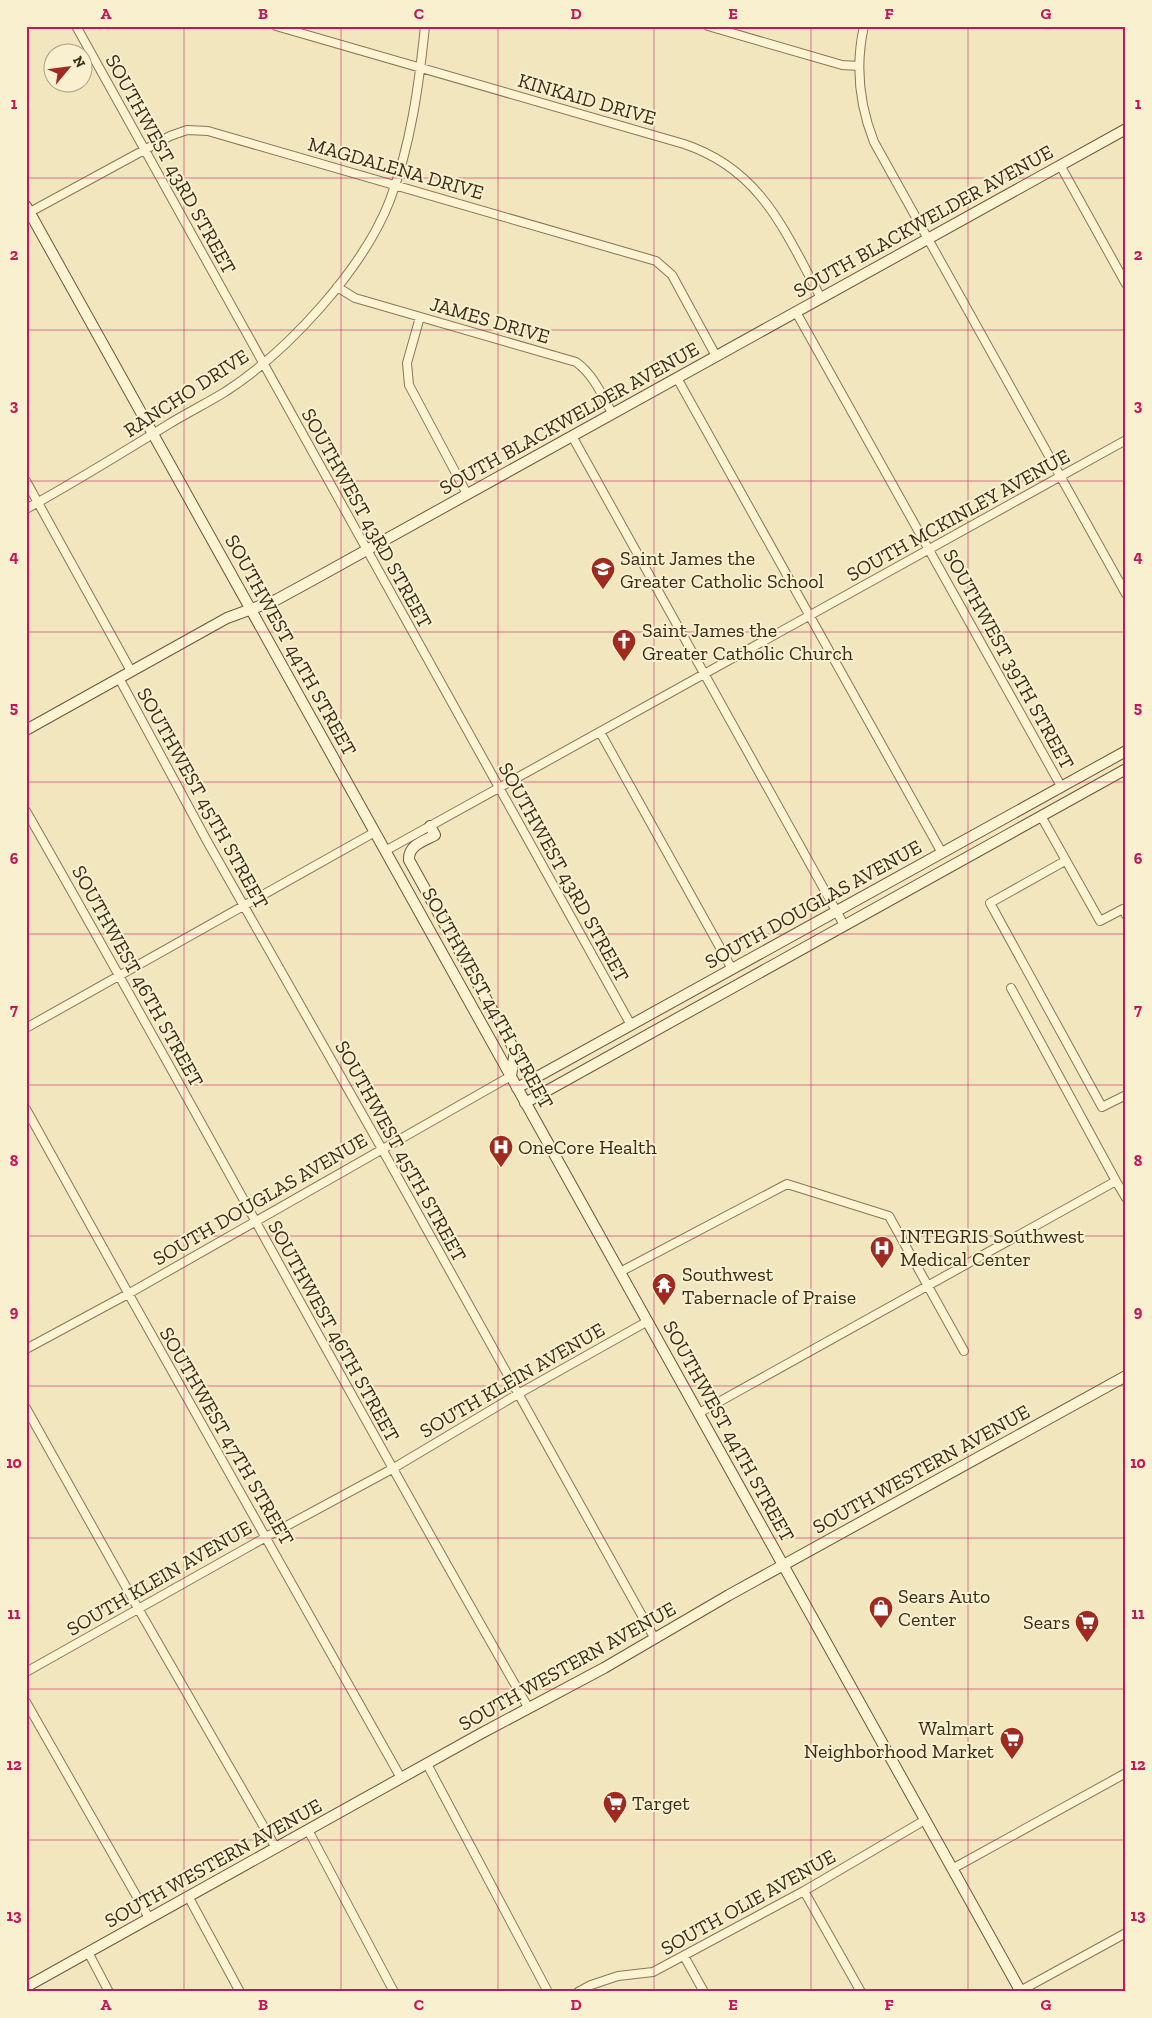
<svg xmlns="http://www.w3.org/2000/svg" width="1152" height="2018" font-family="'Zilla Slab',serif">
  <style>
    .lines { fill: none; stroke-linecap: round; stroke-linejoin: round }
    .street-casing { stroke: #8b7655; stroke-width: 10 }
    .secondary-casing { stroke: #6d5739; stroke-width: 12 }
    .street { stroke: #fbf3d2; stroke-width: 8 }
    .secondary { stroke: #fbf3d2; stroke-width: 10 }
    .grid { fill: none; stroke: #c2185b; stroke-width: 1; stroke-opacity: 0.55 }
    .labels { text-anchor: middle; stroke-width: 4; stroke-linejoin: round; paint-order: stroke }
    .street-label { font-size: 20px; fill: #392c1b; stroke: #f8f0ce }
    .poi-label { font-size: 20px; fill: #392c1b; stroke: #f8f0ce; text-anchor: start }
    .neatline { fill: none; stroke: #c2185b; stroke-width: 2 }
    .grid-label { font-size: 16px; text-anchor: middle; font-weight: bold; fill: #c2185b }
  </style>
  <rect width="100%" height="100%" fill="#f1e6be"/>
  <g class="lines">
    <defs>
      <path id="street" d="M76,26L631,1025
        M276,26L684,144C762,170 785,232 821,298
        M708,26L842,65L859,66
        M864,26C855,66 859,104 874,142L1126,594
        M1060,165L1126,284
        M30,212L170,136L187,130L208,131L656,261L672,275L716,356
        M337,287L355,298L576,362C593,374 602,395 612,413
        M796,312L1061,786
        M420,317L407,363L409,385L467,494
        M677,378L942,853
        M572,436L844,925
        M26,481L131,671
        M26,509C75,482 122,453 169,424C187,413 207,403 225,392C287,352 363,270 390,200C411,144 419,85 425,26
        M119,678L207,841L382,1149L655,1639
        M600,732L732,969
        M26,811C196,1108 357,1411 528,1707
        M1041,816L1100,921L1123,909L1126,915
        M385,851L1126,440
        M1065,861L990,903L1102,1107L1126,1095
        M1011,988L1116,1181
        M26,1028L375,832
        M26,1109L132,1300L401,1778
        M620,1272L787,1184L889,1216L964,1351
        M26,1349L128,1294L511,1076
        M26,1408L139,1610L276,1848
        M699,1413L1116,1181L1126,1198
        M26,1672L266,1537L392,1469L518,1394L648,1321
        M26,1702L149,1918
        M427,1764L548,1992
        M308,1830L394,1992
        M952,1869L1126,1773
        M804,1891L861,1992
        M188,1896L240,1992
        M88,1952L109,1992
        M684,1956L704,1992
        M1020,1991L1126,1933
        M578,1992L591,1985L618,1976L653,1972L804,1891L925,1820"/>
      <path id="secondary" d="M26,206L1021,1992
        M26,730L227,618L276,600L318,577L1126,129
        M430,826L435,835C424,841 408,845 409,860L515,1051L511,1076
        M517,1088L1126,751
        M525,1103L1126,769
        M26,1987L480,1734L604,1668L729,1595L1126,1376"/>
    </defs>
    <use href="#street" class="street-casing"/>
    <use href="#secondary" class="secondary-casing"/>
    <use href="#street" class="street"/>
    <use href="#secondary" class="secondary"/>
  </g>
  <path class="grid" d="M184,26V1992M341,26V1992M498,26V1992M654,26V1992M811,26V1992M968,26V1992M26,178H1126M26,330H1126M26,481H1126M26,632H1126M26,782H1126M26,934H1126M26,1085H1126M26,1236H1126M26,1386H1126M26,1538H1126M26,1689H1126M26,1840H1126"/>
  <defs>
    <symbol id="school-pin" viewBox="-11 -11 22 30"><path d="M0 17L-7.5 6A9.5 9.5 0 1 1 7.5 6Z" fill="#9f2a20" stroke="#f8f0ce"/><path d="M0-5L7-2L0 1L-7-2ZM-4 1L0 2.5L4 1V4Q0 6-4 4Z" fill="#fff"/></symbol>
    <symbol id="church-pin" viewBox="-11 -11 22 30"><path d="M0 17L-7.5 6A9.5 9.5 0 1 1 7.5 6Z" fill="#9f2a20" stroke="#f8f0ce"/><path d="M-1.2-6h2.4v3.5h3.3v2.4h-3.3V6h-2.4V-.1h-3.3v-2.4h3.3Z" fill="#fff"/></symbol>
    <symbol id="hospital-pin" viewBox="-11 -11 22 30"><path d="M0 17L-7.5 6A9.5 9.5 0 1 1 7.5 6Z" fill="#9f2a20" stroke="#f8f0ce"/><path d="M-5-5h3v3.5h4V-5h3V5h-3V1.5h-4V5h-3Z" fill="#fff"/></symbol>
    <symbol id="temple-pin" viewBox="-11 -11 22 30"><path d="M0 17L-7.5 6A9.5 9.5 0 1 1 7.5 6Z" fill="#9f2a20" stroke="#f8f0ce"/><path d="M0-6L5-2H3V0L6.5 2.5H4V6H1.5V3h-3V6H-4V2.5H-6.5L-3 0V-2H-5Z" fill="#fff"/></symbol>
    <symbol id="shop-pin" viewBox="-11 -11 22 30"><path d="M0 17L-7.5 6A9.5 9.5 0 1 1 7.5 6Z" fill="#9f2a20" stroke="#f8f0ce"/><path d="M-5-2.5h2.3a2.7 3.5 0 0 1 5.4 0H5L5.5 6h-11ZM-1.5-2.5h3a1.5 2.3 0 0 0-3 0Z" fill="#fff"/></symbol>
    <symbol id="supermarket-pin" viewBox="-11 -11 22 30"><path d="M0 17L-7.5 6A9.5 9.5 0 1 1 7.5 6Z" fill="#9f2a20" stroke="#f8f0ce"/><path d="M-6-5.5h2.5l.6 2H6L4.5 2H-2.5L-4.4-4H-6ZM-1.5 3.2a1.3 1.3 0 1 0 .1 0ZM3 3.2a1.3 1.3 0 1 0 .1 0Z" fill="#fff"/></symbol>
  </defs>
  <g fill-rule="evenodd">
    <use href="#school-pin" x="589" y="555" width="28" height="38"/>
    <use href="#church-pin" x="610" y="627" width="28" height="38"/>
    <use href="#hospital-pin" x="487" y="1133" width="28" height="38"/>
    <use href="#hospital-pin" x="868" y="1234" width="28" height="38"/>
    <use href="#temple-pin" x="650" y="1271" width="28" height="38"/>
    <use href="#shop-pin" x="867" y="1594" width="28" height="38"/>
    <use href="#supermarket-pin" x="1073" y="1608" width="28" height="38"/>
    <use href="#supermarket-pin" x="998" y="1725" width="28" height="38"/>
    <use href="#supermarket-pin" x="601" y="1789" width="28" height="38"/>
  </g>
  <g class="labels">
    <g class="street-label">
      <text transform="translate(587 99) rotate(16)" y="7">KINKAID DRIVE</text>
      <text transform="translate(171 164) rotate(61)" y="7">SOUTHWEST 43RD STREET</text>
      <text transform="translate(396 168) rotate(16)" y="7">MAGDALENA DRIVE</text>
      <text transform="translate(923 221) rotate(-29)" y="7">SOUTH BLACKWELDER AVENUE</text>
      <text transform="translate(490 320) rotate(16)" y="7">JAMES DRIVE</text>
      <text transform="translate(186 393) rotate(-33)" y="7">RANCHO DRIVE</text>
      <text transform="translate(569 418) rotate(-29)" y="7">SOUTH BLACKWELDER AVENUE</text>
      <text transform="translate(958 515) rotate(-29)" y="7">SOUTH MCKINLEY AVENUE</text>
      <text transform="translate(367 518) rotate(61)" y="7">SOUTHWEST 43RD STREET</text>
      <text transform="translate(291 645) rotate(61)" y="7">SOUTHWEST 44TH STREET</text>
      <text transform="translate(1009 659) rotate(61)" y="7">SOUTHWEST 39TH STREET</text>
      <text transform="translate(203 798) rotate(61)" y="7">SOUTHWEST 45TH STREET</text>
      <text transform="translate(564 872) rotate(61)" y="7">SOUTHWEST 43RD STREET</text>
      <text transform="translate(813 904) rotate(-29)" y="7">SOUTH DOUGLAS AVENUE</text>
      <text transform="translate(138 976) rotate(61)" y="7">SOUTHWEST 46TH STREET</text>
      <text transform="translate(488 998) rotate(61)" y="7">SOUTHWEST 44TH STREET</text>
      <text transform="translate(401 1151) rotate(61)" y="7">SOUTHWEST 45TH STREET</text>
      <text transform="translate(260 1199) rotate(-30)" y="7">SOUTH DOUGLAS AVENUE</text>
      <text transform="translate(334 1331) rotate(61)" y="7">SOUTHWEST 46TH STREET</text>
      <text transform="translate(512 1380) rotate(-30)" y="7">SOUTH KLEIN AVENUE</text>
      <text transform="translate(729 1431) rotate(61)" y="7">SOUTHWEST 44TH STREET</text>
      <text transform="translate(227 1436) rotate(60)" y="7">SOUTHWEST 47TH STREET</text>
      <text transform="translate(921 1469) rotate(-29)" y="7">SOUTH WESTERN AVENUE</text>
      <text transform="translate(159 1578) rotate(-30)" y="7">SOUTH KLEIN AVENUE</text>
      <text transform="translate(567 1666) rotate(-29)" y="7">SOUTH WESTERN AVENUE</text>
      <text transform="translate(213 1863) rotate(-29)" y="7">SOUTH WESTERN AVENUE</text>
      <text transform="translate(748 1902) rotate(-29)" y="7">SOUTH OLIE AVENUE</text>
    </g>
    <g class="poi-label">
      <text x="620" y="565">Saint James the<tspan x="620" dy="23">Greater Catholic School</tspan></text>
      <text x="642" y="637">Saint James the<tspan x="642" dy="23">Greater Catholic Church</tspan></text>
      <text x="518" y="1154">OneCore Health</text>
      <text x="900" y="1243">INTEGRIS Southwest<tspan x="900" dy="23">Medical Center</tspan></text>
      <text x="682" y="1281">Southwest<tspan x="682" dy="23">Tabernacle of Praise</tspan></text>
      <text x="898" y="1603">Sears Auto<tspan x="898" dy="23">Center</tspan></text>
      <text x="1070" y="1629" text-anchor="end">Sears</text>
      <text x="994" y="1735" text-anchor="end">Walmart<tspan x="994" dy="23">Neighborhood Market</tspan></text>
      <text x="632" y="1810">Target</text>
    </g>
  </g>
  <rect width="1152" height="2018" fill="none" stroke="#f8f0ce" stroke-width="55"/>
  <g transform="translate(68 68) rotate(61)"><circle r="24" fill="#f8f0ce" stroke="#aca286"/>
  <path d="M0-4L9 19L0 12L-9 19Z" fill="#9f2a20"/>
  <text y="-8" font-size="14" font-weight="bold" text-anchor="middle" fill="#392c1b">N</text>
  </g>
  <rect x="28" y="28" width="1096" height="1962" class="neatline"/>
  <g class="grid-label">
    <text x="106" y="19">A</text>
    <text x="263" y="19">B</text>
    <text x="419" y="19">C</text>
    <text x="576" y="19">D</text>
    <text x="733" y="19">E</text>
    <text x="889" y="19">F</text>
    <text x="1046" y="19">G</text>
    <text x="14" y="109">1</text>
    <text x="1138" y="109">1</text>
    <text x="14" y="260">2</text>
    <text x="1138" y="260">2</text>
    <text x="14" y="411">3</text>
    <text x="1138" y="411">3</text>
    <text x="14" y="562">4</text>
    <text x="1138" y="562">4</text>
    <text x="14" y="713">5</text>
    <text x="1138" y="713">5</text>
    <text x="14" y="864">6</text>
    <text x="1138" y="864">6</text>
    <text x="14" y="1015">7</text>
    <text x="1138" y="1015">7</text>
    <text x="14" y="1166">8</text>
    <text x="1138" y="1166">8</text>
    <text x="14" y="1317">9</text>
    <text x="1138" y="1317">9</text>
    <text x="14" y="1468">10</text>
    <text x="1138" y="1468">10</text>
    <text x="14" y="1619">11</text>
    <text x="1138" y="1619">11</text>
    <text x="14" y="1770">12</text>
    <text x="1138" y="1770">12</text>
    <text x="14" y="1921">13</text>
    <text x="1138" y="1921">13</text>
    <text x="106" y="2010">A</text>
    <text x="263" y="2010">B</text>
    <text x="419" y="2010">C</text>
    <text x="576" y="2010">D</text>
    <text x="733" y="2010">E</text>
    <text x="889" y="2010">F</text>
    <text x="1046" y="2010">G</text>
  </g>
</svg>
